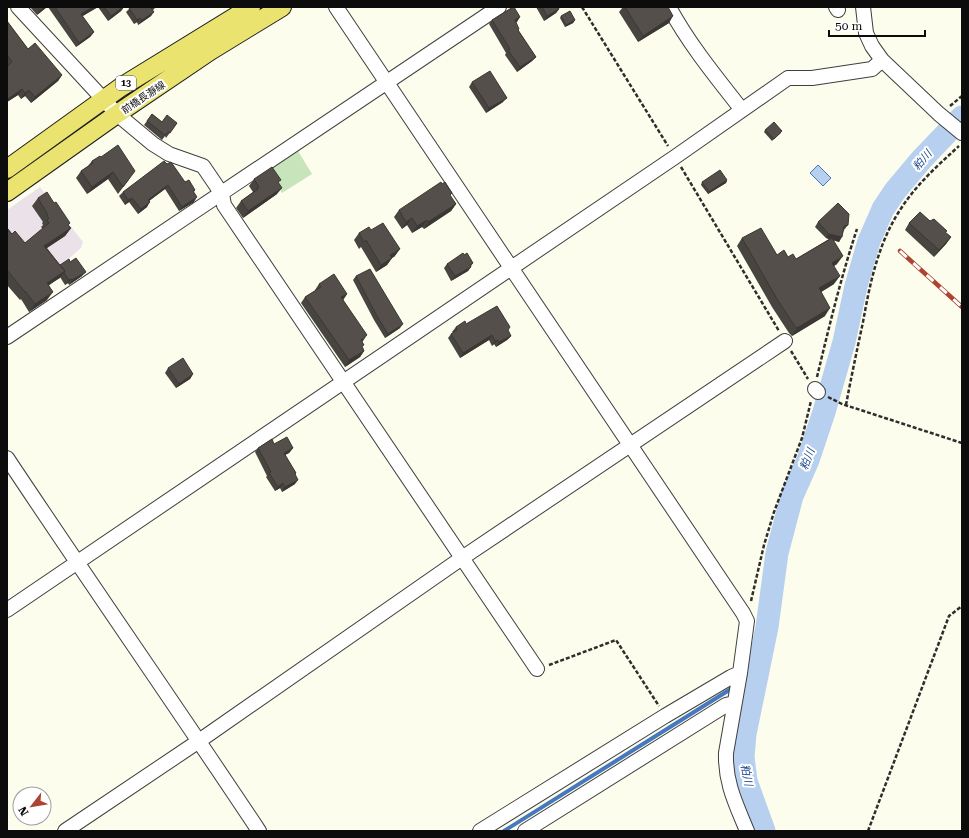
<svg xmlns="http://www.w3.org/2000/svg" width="969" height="838" font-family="'Roboto Serif','Noto Sans JP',serif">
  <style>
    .industrial { fill: #eae1e9 }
    .green { fill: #c8e4ba }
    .water { fill: #b7d0ef; stroke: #4578bf }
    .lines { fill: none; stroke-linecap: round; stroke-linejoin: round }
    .stream { stroke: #4578bf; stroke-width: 4 }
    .river { stroke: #b7d0ef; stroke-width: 23 }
    .minor-casing { stroke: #3f3f3f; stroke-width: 16 }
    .major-casing { stroke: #1d1d1d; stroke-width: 20 }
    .path { stroke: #2e2e2e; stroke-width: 2.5; stroke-dasharray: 4 2; stroke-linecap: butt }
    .minor { stroke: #fff; stroke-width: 14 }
    .major { stroke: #eae370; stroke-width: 18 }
    .rail-casing { stroke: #ae4333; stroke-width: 4.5 }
    .rail { stroke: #fff; stroke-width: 3; stroke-dasharray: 9; stroke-linecap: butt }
    .wall { fill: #484440 }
    .shaded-wall { fill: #3b3734 }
    .building { fill: #544f4a; stroke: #3b3734 }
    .labels { text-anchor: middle; stroke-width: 4; stroke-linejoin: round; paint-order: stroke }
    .shield { fill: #fff; stroke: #555; stroke-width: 1 }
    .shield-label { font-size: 9px; font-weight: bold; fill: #0c0c0c }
    .street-label { font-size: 10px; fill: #0c0c0c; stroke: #fff }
    .water-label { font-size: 11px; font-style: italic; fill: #234d91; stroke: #fff }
  </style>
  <rect width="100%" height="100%" fill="#fdfded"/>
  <path class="industrial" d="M40,187L83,242L81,248L21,301L7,285V210Z"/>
  <path class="green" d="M298,151L312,174L282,193L268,170Z"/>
  <path class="water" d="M818,165L831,178L823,186L810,173Z"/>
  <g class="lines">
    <path class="stream" d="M741,682L756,673
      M504,831L734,687"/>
    <path class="river" d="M764,831L746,781L743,757L745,734L767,627L777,553L792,496L808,460L824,412L844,342L856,286L869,241L883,209L895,191L921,160L962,117"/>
    <defs>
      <path id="minor" d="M18,7L117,114L153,144L169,154L203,166L222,194L224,205L537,669
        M336,7L743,613L747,621L740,673L726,753C725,783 736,804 747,831
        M669,7C689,44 716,77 742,110
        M836,7L838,10
        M863,7L866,33L872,46L882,60L939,114L962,133
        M7,337L499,7
        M815,389L818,392
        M7,458C90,583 176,706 259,831
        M7,610L675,157L788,78H812L872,69L882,60
        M65,831L199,741L462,558L785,341
        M480,831L665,716L731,677L740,673
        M525,831L726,705L734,703"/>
      <path id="major" d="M7,169L121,87L251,7
        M7,192L117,114L210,51L282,7"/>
    </defs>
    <use href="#minor" class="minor-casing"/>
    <use href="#major" class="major-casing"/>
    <path class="path" d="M582,7L668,146
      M950,106L962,96
      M681,167L779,331
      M791,351L808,379
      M817,377C829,327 841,277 857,229
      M828,397L842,404L962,443
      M846,405C851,378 857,350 863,322C870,283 878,244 900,210C916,185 937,166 959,146
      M751,601L764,545L774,512L802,438L811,401
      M549,665L616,640L659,706
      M868,831L949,616L962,606"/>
    <use href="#minor" class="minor"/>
    <use href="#major" class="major"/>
    <defs>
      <path id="rail" d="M900,251L962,307"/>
    </defs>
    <use href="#rail" class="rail-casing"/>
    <use href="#rail" class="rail"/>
  </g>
  <path class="wall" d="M30,7H47L37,15Z
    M48,7H98L82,16L94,32L90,37L76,47Z
    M98,7H124L121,11L108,21Z
    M131,7H156L153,10L151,16L138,25L137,22L134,24L126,12Z
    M536,7H558L559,9L556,13L544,21Z
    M623,7H668L669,23L638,42L619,12Z
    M561,16L575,20L573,23L565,27L560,18Z
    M520,17L516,22L518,30L536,57L532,61L517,72L505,55L506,53L489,24L492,20Z
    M7,21L28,49L62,75L58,81L31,103L25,96L21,99L18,95L7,102Z
    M472,82L503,102L486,113L469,87Z
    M152,114L162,122L177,123L166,138L165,136L162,140L144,125Z
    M765,130L781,133L772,141L764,132Z
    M101,157L130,178L118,194L108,179L87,194L76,178L81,171L88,166L92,161Z
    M167,164L185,182L195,190L194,192V202L179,211L165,189L149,201L147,207L138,214L129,202L125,205L119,196L123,192Z
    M254,179L279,183L277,194L243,218L236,208L241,201L253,192L249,186Z
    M727,180L726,183L708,194L701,185L702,182Z
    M450,196L456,204L451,211L424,229L422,227L412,233L407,225L402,229L394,217L399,210Z
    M38,198L69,226L71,228L65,236L47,248L60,265L82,276L69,285L68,283L65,285L60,277L48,286L47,300L29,312L21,299L20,300L7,285V228L12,234L25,243L43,229L41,227L43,225L42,223L43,222L32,206Z
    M930,221L951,237L946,244L934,257L905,230L909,223Z
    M818,222L848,225L844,230L839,242L833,240L837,264L834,266V284L821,292L825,316L792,336L789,333L772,307L737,246L742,238L777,255L796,259L829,239L826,238L815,227Z
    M371,230L395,256L392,258L387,265L376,272L361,247L359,249L354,240L359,233Z
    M464,255L473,263L468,271L451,281L444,268L447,264Z
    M356,276L400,328L385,338L374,320L353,280Z
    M319,284L347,294L343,300L363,341L362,342V347L364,351L360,357L345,367L301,303L305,297L315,291V290Z
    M466,324L508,331L511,336L507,340L496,347L494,344L492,346L489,340L460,358L448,338L451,334L453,333L452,332L456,327Z
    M168,368L193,374L190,379L176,388L165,373Z
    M274,444L293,448L289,453L285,455L296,473L295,475V484L282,492L280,488L275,491L266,477L267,476L255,452L258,448Z"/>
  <path class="shaded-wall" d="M44,7H47L37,15L40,10Z
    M93,7H98L78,19L81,14Z
    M123,7H124L121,11L108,21L111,16Z
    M559,9L556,13L544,21L547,16Z
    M154,12L151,16L138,25L142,20Z
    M673,16L669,23L638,42L643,36Z
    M520,17L517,22L511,25L515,20Z
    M140,18L137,22L134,24L137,20Z
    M575,20L573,23L565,27L566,25Z
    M94,32L90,37L76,47L79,43Z
    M536,57L532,61L517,72L520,67Z
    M62,75L58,81L31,103L35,97Z
    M22,89L18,95L7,102V100L8,99Z
    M29,90L25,96L21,99L25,93Z
    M507,98L503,102L486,113L489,108Z
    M113,172L108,179L87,194L92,187Z
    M727,180L726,183L708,194L709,192Z
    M168,185L165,189L145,204L148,200Z
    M282,188L277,194L243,218L248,211Z
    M197,197L194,202L179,211L182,207Z
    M132,198L129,202L125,205L128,200Z
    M150,202L147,207L138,214L141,209Z
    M456,204L451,211L424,229L428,222Z
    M412,218L407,225L402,229L406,222Z
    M427,220L422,227L412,233L417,226Z
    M71,228L65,236L39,253L44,246Z
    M829,234L842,237L839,242L826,238Z
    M951,237L946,244L934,257L939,250Z
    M400,249L395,256L392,258L387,265L376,272L381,265L390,255Z
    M843,256L837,264L826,271L832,263Z
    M471,267L468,271L451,281L455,276Z
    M65,271L60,278L41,290L47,283Z
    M86,272L82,276L69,285L72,280Z
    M840,276L834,284L813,297L819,288Z
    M71,279L68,283L65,285L69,280Z
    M53,292L47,300L29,312L35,304Z
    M347,294L343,300L341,297Z
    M830,308L825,316L792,336L797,328Z
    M403,324L400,328L385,338L388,334Z
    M367,335L363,341L356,346L361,340Z
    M492,335L489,340L460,358L463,353Z
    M511,336L507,340L496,347L499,342Z
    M498,340L492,346L495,341Z
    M364,351L360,357L345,367L349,360Z
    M193,374L190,379L176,388L179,384Z
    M293,448L289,453L281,457L284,453Z
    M298,480L295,484L282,492L285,487Z
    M283,483L280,488L275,491L278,487Z"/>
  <path class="building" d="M37,7H44L40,10Z
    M55,7H93L81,14L94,32L79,43Z
    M104,7H123L111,16Z
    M131,7H153L151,8L154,12L142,20L140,18L137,20L129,8Z
    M513,7H514L520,17L515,20L519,29L518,30L536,57L520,67L508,50L510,49L492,20Z
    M542,7H558L559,9L547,16Z
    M625,7H668L673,16L643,36Z
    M570,11L575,20L566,25L561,16Z
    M7,21L28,49L35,43L62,75L35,97L29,90L25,93L22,89L8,99L7,97V67L12,62L7,55Z
    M490,71L507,98L489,108L472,82Z
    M152,114L162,122L167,115L177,123L170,133L168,132L165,135L147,121Z
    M774,122L782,131L774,139L765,130Z
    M118,145L135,171L123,187L113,172L92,187L81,171L93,163L92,161L100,156L101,157Z
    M164,161L167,164L171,162L185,182L189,180L195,190L193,191L197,197L182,207L168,185L148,200L150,202L141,209L132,198L128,200L123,192Z
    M272,167L281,180L278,182L282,188L248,211L241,201L258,189L257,188L259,187L254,179Z
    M720,170L727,180L709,192L702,182Z
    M441,182L442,184L445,182L452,193L450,195L456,204L428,222L427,220L417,226L412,218L406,222L399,210Z
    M47,192L54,203L56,202L70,223L68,225L71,228L44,246L65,271L47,283L53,292L35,304L26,292H25L7,270V228L12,234L15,231L25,243L49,223L47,220L49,218L47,216L48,215L38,198Z
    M838,203L849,214L848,225L844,226L842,237L829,234L818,222Z
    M920,212L930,221L934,219L947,231L945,232L951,237L939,250L909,223Z
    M383,223L400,249L390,255L392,258L381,265L366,240L364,242L359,233L369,227L371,230Z
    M761,228L777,255L784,250L788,257L793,254L796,259L832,238L843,256L832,263L840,276L819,288L830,308L797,328L794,325L777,299L742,238Z
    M463,253L464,255L467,253L473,263L470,265L471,267L455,276L447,264Z
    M76,258L86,272L72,280L71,279L69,280L64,273L65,271L60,265L69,259L70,262Z
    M370,269L403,324L388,334L377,316L356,276Z
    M334,274L347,294L341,297L367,335L361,340L364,345L362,346L364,351L349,360L305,297L321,287L319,284Z
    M497,306L510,327L508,330L511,336L499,342L498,340L495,341L492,335L463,353L451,334L457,330L456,327L465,321L466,324Z
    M183,358L193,374L179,384L168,368Z
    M287,437L293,448L284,453L296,473L295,474L298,480L285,487L283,483L278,487L269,473L271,472L258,448L272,439L274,444Z"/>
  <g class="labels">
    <rect class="shield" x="116" y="76" width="20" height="14" rx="3"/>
    <g class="shield-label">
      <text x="126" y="86">13</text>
    </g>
    <g class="street-label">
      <text transform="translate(143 97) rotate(-34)" y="4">前橋長瀞線</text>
    </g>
    <g class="water-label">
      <text transform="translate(922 160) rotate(-49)" y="4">粕川</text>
      <text transform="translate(807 459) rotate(-69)" y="4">粕川</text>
      <text transform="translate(747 775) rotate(79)" y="4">粕川</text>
    </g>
  </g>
  <rect width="969" height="838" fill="none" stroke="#0c0c0c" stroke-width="16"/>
  <g transform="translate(32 806) rotate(239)"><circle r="19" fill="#ffffff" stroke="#9e9e9e"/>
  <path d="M0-3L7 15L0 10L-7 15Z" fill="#ae4333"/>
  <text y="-6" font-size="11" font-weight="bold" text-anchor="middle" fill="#0c0c0c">N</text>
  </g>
  <path d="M829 30v6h96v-6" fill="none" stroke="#0c0c0c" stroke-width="2"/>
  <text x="835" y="30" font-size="12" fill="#0c0c0c" stroke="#ffffff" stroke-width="3" paint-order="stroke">50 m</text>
</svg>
